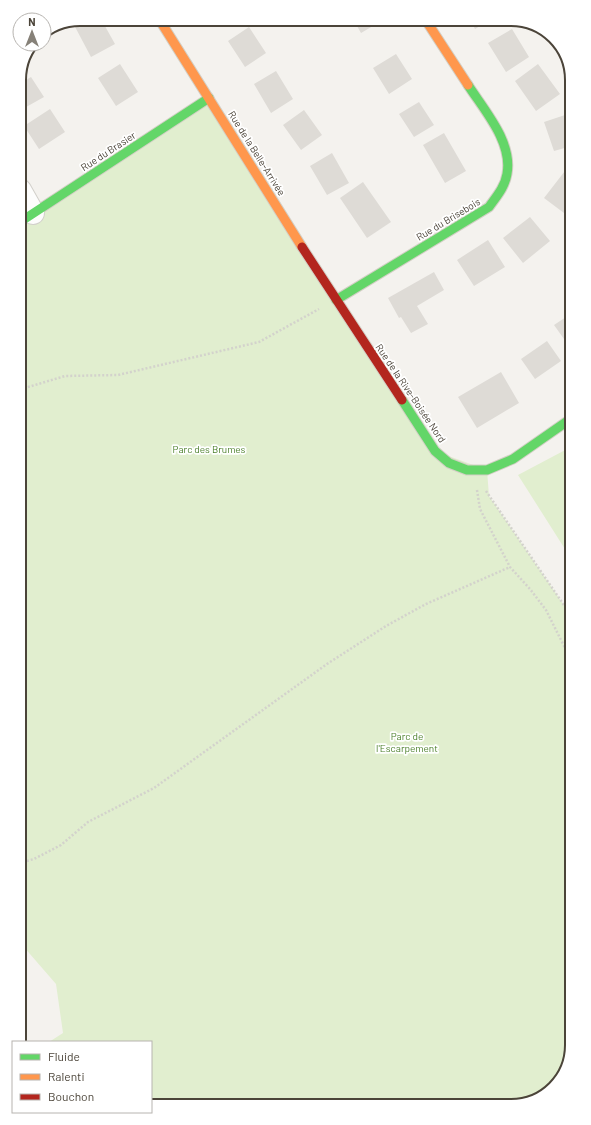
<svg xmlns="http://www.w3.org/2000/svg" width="591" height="1125" font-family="Barlow,sans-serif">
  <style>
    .green { fill: #e1eecf }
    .building { fill: #dedbd6 }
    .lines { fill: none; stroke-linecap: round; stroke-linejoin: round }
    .street-casing { stroke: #d2d0cb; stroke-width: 24 }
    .fast-casing { stroke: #d3cfc5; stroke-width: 11 }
    .slow-casing { stroke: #d3cfc5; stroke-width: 11 }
    .jam-casing { stroke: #d3cfc5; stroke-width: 11 }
    .path { stroke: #d3d2cc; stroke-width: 2.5; stroke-dasharray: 2 2; stroke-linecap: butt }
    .street { stroke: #fdfdfc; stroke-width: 22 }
    .fast { stroke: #63d668; stroke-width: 9 }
    .slow { stroke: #ff974d; stroke-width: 9 }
    .jam { stroke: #b3261e; stroke-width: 9 }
    .labels { text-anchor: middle; stroke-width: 3.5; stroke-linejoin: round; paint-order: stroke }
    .street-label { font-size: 10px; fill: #4b4439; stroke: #fff }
    .park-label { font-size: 10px; fill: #4a7f2a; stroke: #fff }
    .rim { fill: none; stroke: #4b4439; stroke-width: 2 }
  </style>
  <rect width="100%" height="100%" fill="#f4f2ee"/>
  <path class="green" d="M209,98L435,451L487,470L489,496L570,614L572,1045L562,1079L535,1101L151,1105V1042H49L63,1033L56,984L23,946L20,222Z
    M569,448L570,557L518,475Z"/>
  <path class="building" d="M81,19H101L115,44L91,57L73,23Z
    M353,19H376L378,23L361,33Z
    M470,19H492L475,29Z
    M249,27L266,53L245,67L228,41Z
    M512,29L529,57L506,72L488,43Z
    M396,54L412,79L389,94L373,68Z
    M120,64L138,92L116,106L98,78Z
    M538,64L560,94L536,111L515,81Z
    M276,71L293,99L271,113L254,84Z
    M31,77L44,97L19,111V84Z
    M419,102L434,125L414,137L399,114Z
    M50,109L65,132L39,149L24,126Z
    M304,110L322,135L301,150L283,125Z
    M568,114V147L554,151L544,122Z
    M444,133L466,171L445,183L423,145Z
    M332,153L349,183L327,195L310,166Z
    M568,167V216L544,198Z
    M363,182L391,222L367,238L340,198Z
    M530,217L550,241L523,263L503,238Z
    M488,240L505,267L474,286L457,260Z
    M434,272L444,290L417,306L428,324L411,333L401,317L399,318L388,298Z
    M569,315V346L554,325Z
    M547,341L561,361L535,379L521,359Z
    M501,372L519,403L477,428L458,397Z"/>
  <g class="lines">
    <defs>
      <path id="street" d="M20,190L33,213"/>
      <path id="fast" d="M20,222L209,98
        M336,300L489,207C496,197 505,187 507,174C513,142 484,110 468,85
        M402,400L435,451L449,463L467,470H487L513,459L569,420"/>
      <path id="slow" d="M159,19L302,247
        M425,19L468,85"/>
      <path id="jam" d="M302,247L402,400"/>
    </defs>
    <use href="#street" class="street-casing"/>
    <use href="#fast" class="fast-casing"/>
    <use href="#slow" class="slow-casing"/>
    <use href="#jam" class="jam-casing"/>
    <path class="path" d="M21,391L25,388L65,376L118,375L259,342L319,309
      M477,490L480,509L510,567L530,589L546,610L570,658
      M486,491L570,614
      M23,862L34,859L61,845L88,822L154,788L327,664L386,626L426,604L510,567"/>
    <use href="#street" class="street"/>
    <use href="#fast" class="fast"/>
    <use href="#slow" class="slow"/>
    <use href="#jam" class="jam"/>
  </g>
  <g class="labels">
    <g class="street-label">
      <text transform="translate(108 151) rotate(-33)" y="4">Rue du Brasier</text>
      <text transform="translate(257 153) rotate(58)" y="4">Rue de la Belle-Arrivée</text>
      <text transform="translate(448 219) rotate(-31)" y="4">Rue du Brisebois</text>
      <text transform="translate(411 393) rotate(56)" y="4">Rue de la Rive-Boisée Nord</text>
    </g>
    <g class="park-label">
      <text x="209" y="453">Parc des Brumes</text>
      <text x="407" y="740">Parc de<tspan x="407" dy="12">l'Escarpement</tspan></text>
    </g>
  </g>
  <path d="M0 0H591V1125H0ZM80 26H511A54 54 0 0 1 565 80V1045A54 54 0 0 1 511 1099H80A54 54 0 0 1 26 1045V80A54 54 0 0 1 80 26Z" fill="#fff" fill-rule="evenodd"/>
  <path class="rim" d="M80 26H511A54 54 0 0 1 565 80V1045A54 54 0 0 1 511 1099H80A54 54 0 0 1 26 1045V80A54 54 0 0 1 80 26Z"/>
  <rect x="12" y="1041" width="140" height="72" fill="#ffffff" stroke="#b7b4b0"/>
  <rect x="20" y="1054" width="20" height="6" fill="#63d668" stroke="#b7b4b0"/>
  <text x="48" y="1061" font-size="12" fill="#4b4439">Fluide</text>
  <rect x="20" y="1074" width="20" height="6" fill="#ff974d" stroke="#b7b4b0"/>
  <text x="48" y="1081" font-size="12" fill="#4b4439">Ralenti</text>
  <rect x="20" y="1094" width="20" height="6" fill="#b3261e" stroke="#b7b4b0"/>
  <text x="48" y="1101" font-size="12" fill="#4b4439">Bouchon</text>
  <g transform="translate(32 32)"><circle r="19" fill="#ffffff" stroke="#b7b4b0"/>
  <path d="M0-3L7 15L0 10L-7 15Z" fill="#868178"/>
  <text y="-6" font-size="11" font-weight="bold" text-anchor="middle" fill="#4b4439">N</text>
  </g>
</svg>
